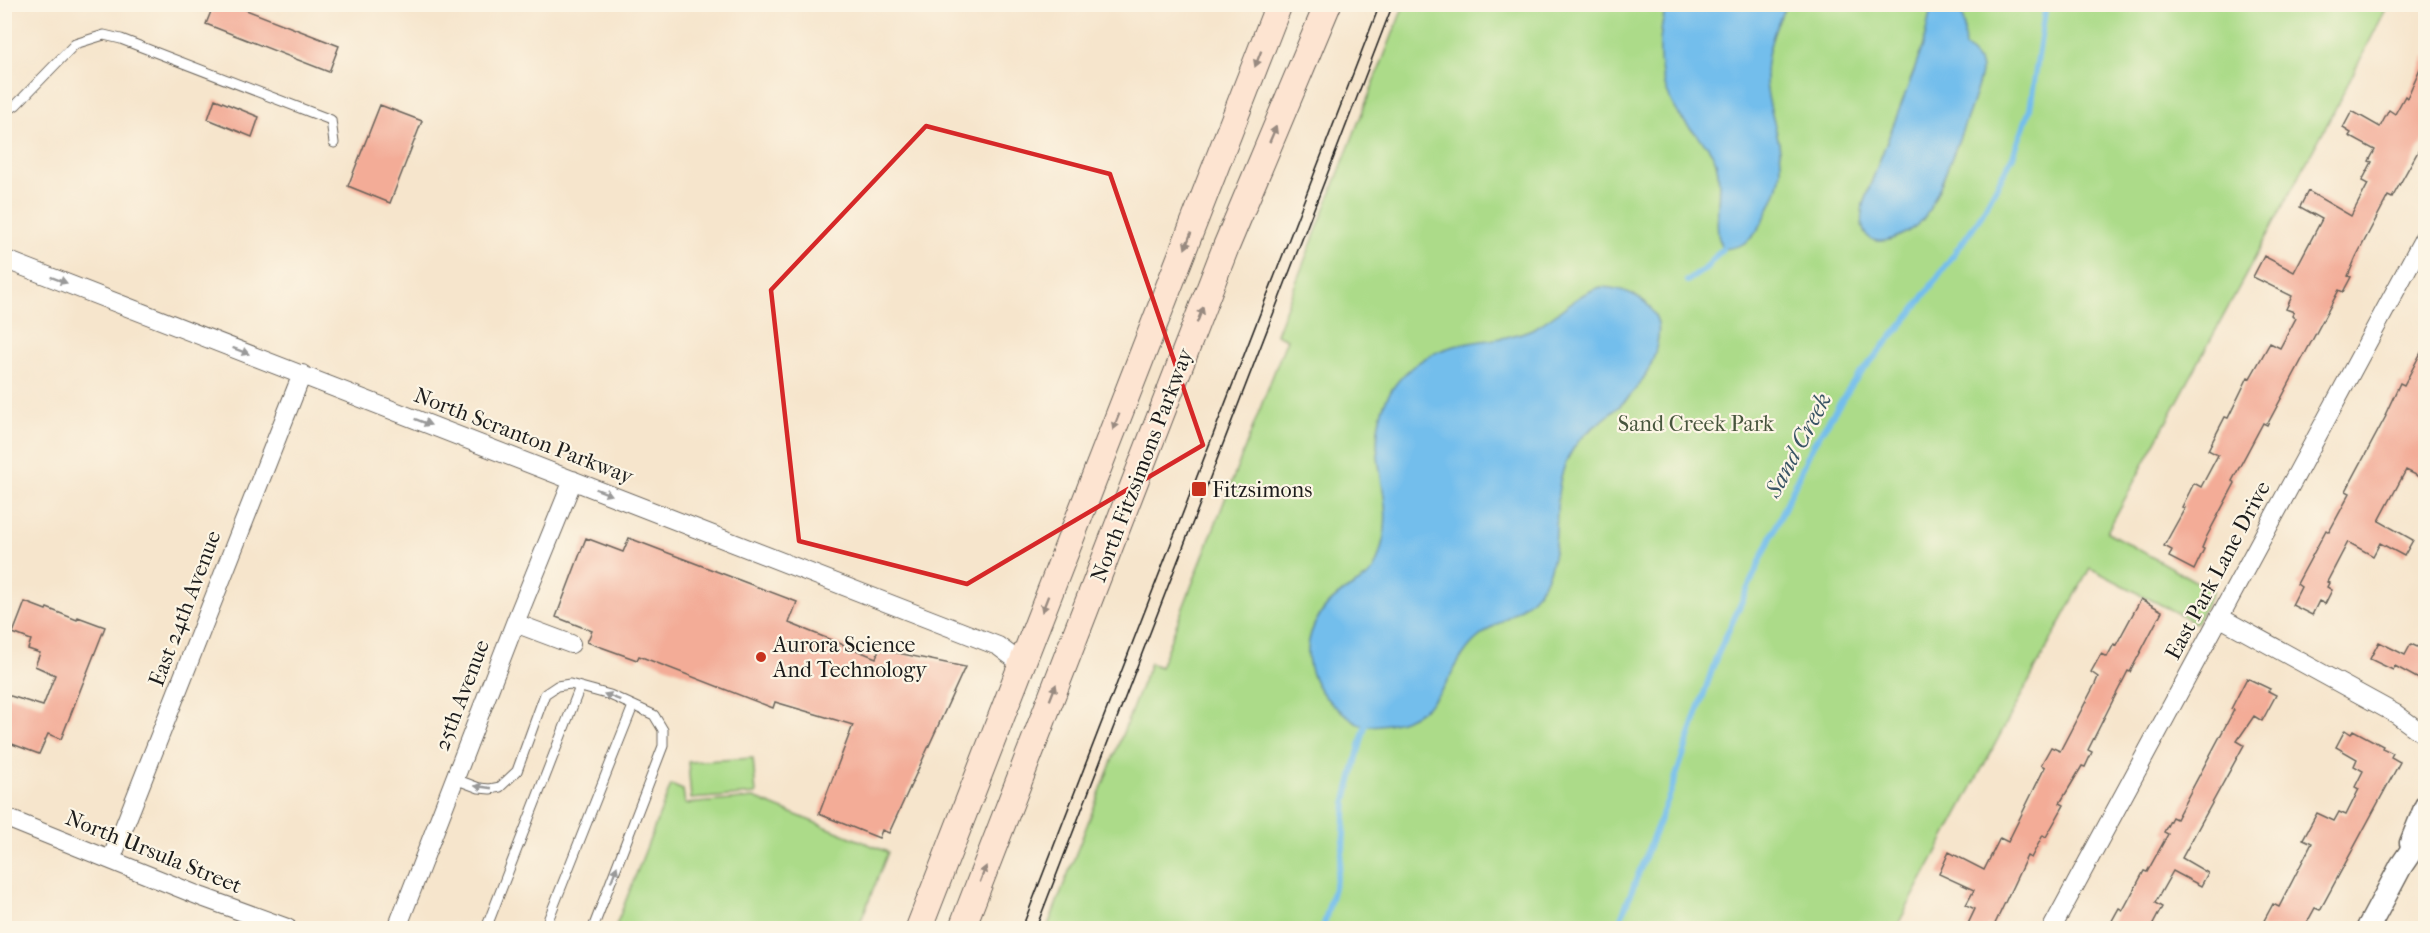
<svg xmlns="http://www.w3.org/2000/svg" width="2430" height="933" font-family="'IM FELL French Canon',serif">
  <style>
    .green { fill: #acdb89; stroke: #647c52; stroke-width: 1.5 }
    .water { fill: #73beec; stroke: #486d84; stroke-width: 1.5 }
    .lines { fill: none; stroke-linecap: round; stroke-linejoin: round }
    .stream { stroke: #73beec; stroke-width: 6 }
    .building { fill: #f3ac97 }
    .service-casing { stroke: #68625a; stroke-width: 11 }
    .minor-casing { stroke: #68625a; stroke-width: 20 }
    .tertiary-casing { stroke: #68625a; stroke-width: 25 }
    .secondary-casing { stroke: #68625a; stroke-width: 28 }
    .service { stroke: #fff; stroke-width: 9 }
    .minor { stroke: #fff; stroke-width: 18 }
    .tertiary { stroke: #fff; stroke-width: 22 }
    .secondary { stroke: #fde4d1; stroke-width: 26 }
    .tram { stroke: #1c1c1c; stroke-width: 1.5 }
    .oneway { fill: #988a80 }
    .oneway2 { fill: #999 }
    .marked { fill: none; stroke: #d62828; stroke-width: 4.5; stroke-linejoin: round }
    .poi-dot { fill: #c8321e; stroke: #fcf5e5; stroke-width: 2 }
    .labels { text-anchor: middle; stroke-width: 4.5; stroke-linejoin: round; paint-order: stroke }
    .park-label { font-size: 22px; fill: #47553d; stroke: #fcf5e5 }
    .street-label { font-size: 22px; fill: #1c1c1c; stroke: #fcf5e5 }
    .poi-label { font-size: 22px; fill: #1c1c1c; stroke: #fcf5e5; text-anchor: start }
    .water-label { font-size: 24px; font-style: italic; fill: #3a5565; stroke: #fcf5e5 }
  </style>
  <rect width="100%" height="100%" fill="#fcf5e5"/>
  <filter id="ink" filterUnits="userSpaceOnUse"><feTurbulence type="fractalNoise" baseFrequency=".0167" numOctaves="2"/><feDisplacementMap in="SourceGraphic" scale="12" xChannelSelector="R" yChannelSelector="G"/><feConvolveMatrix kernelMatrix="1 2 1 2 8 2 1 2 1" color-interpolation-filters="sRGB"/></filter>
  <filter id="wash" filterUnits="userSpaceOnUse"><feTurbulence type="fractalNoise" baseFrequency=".008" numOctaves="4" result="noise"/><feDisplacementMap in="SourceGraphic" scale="24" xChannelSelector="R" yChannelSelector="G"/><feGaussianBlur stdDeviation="1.35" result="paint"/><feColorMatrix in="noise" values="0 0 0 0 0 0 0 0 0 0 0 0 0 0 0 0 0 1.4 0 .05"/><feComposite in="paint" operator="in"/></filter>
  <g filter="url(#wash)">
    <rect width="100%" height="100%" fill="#f6e5cc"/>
    <path class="green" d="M1404,5H2388L2333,113L2107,532L2213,591L2196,623L2090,568L1896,928H1047L1150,663L1160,667L1169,644L1287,339L1276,334Z
      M753,758L756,794L691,799L688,762Z
      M671,785L683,790L685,804L754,798L888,852L858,928H615Z"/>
    <path class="water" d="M1667,4L1786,5C1775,27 1765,54 1766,80C1767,109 1782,137 1781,167C1781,185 1772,203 1764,219C1755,238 1744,248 1722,249C1711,222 1724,191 1716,162C1711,146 1699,138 1688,126C1657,91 1654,47 1667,4Z
      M1932,4L1956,5C1967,16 1963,32 1965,47C1971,53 1980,60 1981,69C1982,84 1934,208 1923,219C1912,232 1875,254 1864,231C1860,222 1862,213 1863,204L1914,71L1923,45Z
      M1601,287C1621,288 1645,295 1654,314C1660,323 1659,333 1657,344C1652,373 1632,397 1609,415C1596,426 1582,434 1573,449C1545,493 1567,536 1545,581C1533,606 1500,620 1479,637C1466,647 1457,664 1450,677C1435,703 1418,719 1388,724C1380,725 1370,727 1363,725C1354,723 1344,713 1337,708C1319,694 1307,672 1308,649C1309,627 1324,604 1343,592C1351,586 1362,582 1369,575C1377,567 1380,552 1383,541C1393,501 1371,463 1379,423C1386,382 1419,354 1459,345C1483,340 1509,339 1532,329C1556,318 1575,294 1601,287Z"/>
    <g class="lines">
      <path class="stream" d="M1687,281L1705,269L1722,249
        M1323,928L1336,880L1343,849L1346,800L1365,726
        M1617,928L1670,794L1716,658L1813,445L1855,380L1911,314L1979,219L2013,156L2030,109L2046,4"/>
    </g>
    <g id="blocks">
      <path class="building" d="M214,4H231L339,46L329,72L206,24Z
        M2426,55V137L2392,198L2388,196L2356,257L2348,276L2351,277L2343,292L2339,290L2267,425L2263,423L2232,481L2235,483L2207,536L2202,548L2204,549L2194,570L2169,557L2172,550L2164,546L2185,508L2182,507L2194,483L2201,487L2218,455L2208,450L2225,417L2228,418L2248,377L2250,378L2270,343L2280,348L2296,318L2292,316L2294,312L2286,309L2292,296L2253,277L2264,256L2294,272L2322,219L2300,207L2308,191L2351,216L2368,184L2362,181L2372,162L2369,161L2375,150L2349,136L2351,133L2343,128L2352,111L2380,127L2389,110L2395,114L2405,96L2407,98Z
        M215,99L259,117L252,137L208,119Z
        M380,105L422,121L390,203L348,186Z
        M2426,343V480L2406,470L2379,521L2413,540L2404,556L2380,543L2373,556L2348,542L2327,582L2329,583L2327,587L2332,590L2325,604L2319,601L2312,615L2292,605L2301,587L2297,584L2326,530L2329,532L2350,493L2346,491L2386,416L2385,415L2400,383L2404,385Z
        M586,538L623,552L629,538L797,602L789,623L876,658L879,649L965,667L889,833L882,830L879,838L819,814L853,725L775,702L773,708L639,656L637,660L587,642L592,631L556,617Z
        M2141,599L2162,611L2130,672L2128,671L2108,710L2088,750L2092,752L2085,767L2082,766L2060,803L2064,805L2046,837L2043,835L2031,858L2027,856L1993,928L1988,925L1986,928H1966L1975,909L1966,905L1974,890L1939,874L1949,852L1984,870L2000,838L2008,842L2045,767L2041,765L2051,747L2060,751L2095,684L2098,677L2091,672L2101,654L2107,657L2114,644L2116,645Z
        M25,602L46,610L47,608L77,620L78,617L105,627L61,739L48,734L39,754L4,741V694L43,706L55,675L35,666L40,653L28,649L31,640L13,633Z
        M2379,642L2405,655L2411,644L2426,651V683L2395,666L2393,670L2370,659Z
        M2247,678L2270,689L2268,691L2276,695L2262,721L2254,716L2237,741L2244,745L2182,858L2208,873L2201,886L2173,871L2155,903L2162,907L2151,928H2108L2119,908L2123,910L2144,871L2147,872L2168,834L2164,832L2172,817L2176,819L2234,710L2231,709Z
        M2345,730L2351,734L2353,730L2383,746L2382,748L2393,753L2391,757L2400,762L2320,910L2315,908L2304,928H2260L2273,904L2279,907L2298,870L2312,843L2303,839L2317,813L2334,821L2339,812L2346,815L2359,789L2355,787L2363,771L2354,766L2357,759L2336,747Z"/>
    </g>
  </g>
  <g filter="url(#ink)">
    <use href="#blocks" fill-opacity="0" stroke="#68625a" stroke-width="1.5"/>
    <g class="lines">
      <defs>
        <path id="service" d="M4,113L16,105L75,44L104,35L121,39L331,120L334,143
          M455,779L479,788L490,789L500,787L517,771L545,694L557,686L570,684L610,695L654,715L663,730V746L593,928
          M493,928L487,926L580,687
          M545,928L633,706"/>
        <path id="minor" d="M4,259L998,646L1022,664
          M2219,617L2396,714L2426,736
          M515,623L571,644
          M4,817L202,897L287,928
          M111,860L302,374
          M397,928L515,623L573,480
          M2052,928L2426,234"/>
        <path id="tertiary" d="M2411,843L2426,806
          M2368,928L2401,866L2426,829"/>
        <path id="secondary" d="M919,928L1279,4
          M962,928L1225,249L1328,4"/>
      </defs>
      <use href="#service" class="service-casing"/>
      <use href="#minor" class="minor-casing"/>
      <use href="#tertiary" class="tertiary-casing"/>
      <use href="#secondary" class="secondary-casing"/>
      <use href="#service" class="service"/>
      <use href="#minor" class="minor"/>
      <use href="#tertiary" class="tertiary"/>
      <use href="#secondary" class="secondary"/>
      <path class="tram" d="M1022,928L1380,4
        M1036,928L1393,4"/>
    </g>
    <defs><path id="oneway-solid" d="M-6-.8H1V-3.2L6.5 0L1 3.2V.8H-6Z" transform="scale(1.5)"/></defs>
    <g class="oneway">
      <use href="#oneway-solid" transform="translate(1258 59) rotate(111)"/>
      <use href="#oneway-solid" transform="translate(1273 134) rotate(-67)"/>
      <use href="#oneway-solid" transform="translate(1188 241) rotate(111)"/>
      <use href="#oneway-solid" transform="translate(1200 315) rotate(-69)"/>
      <use href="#oneway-solid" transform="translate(1116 422) rotate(112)"/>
      <use href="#oneway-solid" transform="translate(1045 604) rotate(111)"/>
      <use href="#oneway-solid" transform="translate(1053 692) rotate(-69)"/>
      <use href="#oneway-solid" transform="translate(983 874) rotate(-69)"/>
    </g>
    <g class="oneway2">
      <use href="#oneway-solid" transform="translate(59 280) rotate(21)"/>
      <use href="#oneway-solid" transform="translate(241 351) rotate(21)"/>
      <use href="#oneway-solid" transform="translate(423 422) rotate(21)"/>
      <use href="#oneway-solid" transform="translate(604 492) rotate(21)"/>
      <use href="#oneway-solid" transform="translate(612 697) rotate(-159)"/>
      <use href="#oneway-solid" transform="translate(483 787) rotate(-172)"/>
      <use href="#oneway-solid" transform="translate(614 874) rotate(-69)"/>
    </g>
  </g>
  <path class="marked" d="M926,126L1110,174L1203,445L967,584L799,541L771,290Z"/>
  <g class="poi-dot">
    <rect x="1191" y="481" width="16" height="16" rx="3"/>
    <circle cx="761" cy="657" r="6"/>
  </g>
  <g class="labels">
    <g class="park-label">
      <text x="1696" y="431">Sand Creek Park</text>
    </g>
    <g class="street-label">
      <text transform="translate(524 435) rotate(21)" y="8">North Scranton Parkway</text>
      <text transform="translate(1141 465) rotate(-69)" y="8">North Fitzsimons Parkway</text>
      <text transform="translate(2217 570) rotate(-62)" y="8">East Park Lane Drive</text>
      <text transform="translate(184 608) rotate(-69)" y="8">East 24th Avenue</text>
      <text transform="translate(461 695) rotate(-69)" y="8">25th Avenue</text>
      <text transform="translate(154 851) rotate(22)" y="8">North Ursula Street</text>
    </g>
    <g class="poi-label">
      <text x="1212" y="497">Fitzsimons</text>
      <text x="773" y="652">Aurora Science<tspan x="773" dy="25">And Technology</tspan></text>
    </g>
    <g class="water-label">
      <text transform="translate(1798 445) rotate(-62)" y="8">Sand Creek</text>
    </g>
  </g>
  <rect width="2430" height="933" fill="none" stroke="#fcf5e5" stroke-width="24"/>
</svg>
